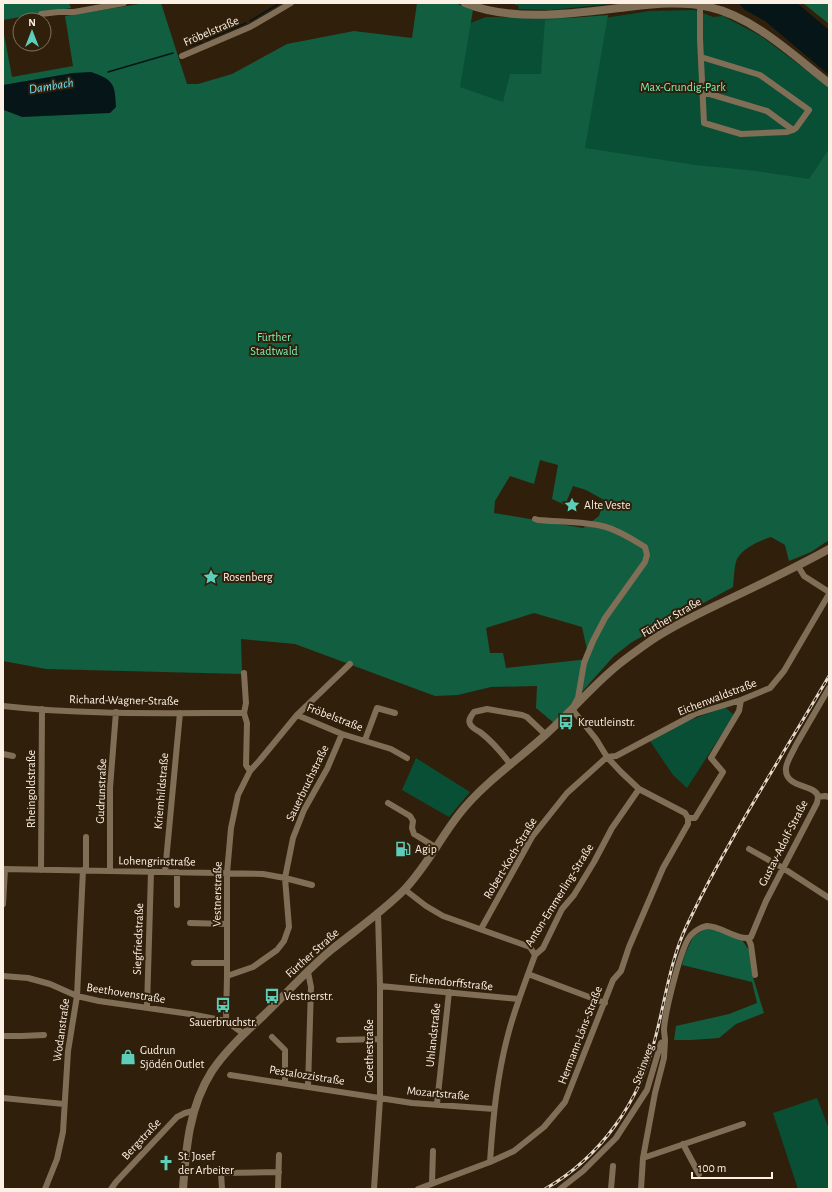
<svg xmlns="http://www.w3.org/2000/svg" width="832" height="1192" font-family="'Alegreya Sans',sans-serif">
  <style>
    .green { fill: #094f35 }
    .forest { fill: #115e40; fill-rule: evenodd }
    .water { fill: #061517 }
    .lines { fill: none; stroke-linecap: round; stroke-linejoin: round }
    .stream { stroke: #061517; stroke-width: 1.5 }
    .street { stroke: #816e57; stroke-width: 6 }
    .secondary { stroke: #816e57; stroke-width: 8 }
    .rail-casing { stroke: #e5d9cc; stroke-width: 3 }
    .rail { stroke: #30200b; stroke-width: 1.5; stroke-dasharray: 4.5; stroke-linecap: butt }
    .labels { text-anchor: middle; stroke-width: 4; stroke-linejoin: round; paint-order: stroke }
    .street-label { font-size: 12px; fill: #fcf0e4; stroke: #30200b }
    .park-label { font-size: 12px; fill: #77f4bc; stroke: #30200b }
    .poi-label { font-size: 12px; fill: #fcf0e4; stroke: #30200b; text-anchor: start }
    .water-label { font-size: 13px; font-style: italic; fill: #6ce5f7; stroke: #30200b }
  </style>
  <rect width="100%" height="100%" fill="#30200b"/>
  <path class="green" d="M515,3H619L550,10L519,9L518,5H515Z
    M695,10L713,17L723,16L761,36L829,87V182L579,151L477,97L443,80L421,42L486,17L604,18L650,11Z
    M725,707L734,715L687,788L673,775L650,741L677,725Z
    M416,758L470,792L449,817L402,790Z
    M817,1098L829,1129V1189H798L773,1113Z"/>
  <path class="forest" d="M3,3H69L71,8L3,20Z
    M145,3H161L187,84H198L232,74L287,44L354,31L412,38L417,3H455L473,10L460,87L503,102L510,74H541L545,20L608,15L585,148L696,165L756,171L809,179L829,149V540L811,552L789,561L785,545L771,537C759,541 743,548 737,559C734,565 734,580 733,587L632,642L614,656L554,723L536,708L537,686L491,687L458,695L435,696L295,644L241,639L242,674L46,669L3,661V29L12,77L73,66L65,16ZM540,460L558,465L552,499L565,505L573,486L586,490L604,500L599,516L583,528L494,513L495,501L510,476L534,484ZM534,613L582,627L589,659L506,668L503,653H490L486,628Z
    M803,3H829V24Z
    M705,929H714L742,940L749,950L752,974L764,1013L736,1024L719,1038L691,1040H674L676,1026L729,1014L757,1003L752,982L682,965L685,954L693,937Z"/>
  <path class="water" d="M738,3H797L829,30V75L765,21L745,10Z
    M91,72C114,80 115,84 116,107L110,113L22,117L4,110L3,85L73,73Z"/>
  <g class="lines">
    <path class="stream" d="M250,21L280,3
      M206,40L246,23
      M190,46L202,42
      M108,72L173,53"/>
    <path class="street" d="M700,6V39L704,123L741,134L787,132L793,130
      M41,14L58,12H74L124,3
      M182,56L250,27L291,3
      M701,57L760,75L809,110L796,128L793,130L767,111L703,92
      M535,519L538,520C560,522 585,521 606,527C620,531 632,539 645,547L647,555L645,562L605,618L593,641L584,663L578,698L572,709L596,739L607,757L621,772L639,789L685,813L688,818H695L723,772L711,758L739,711L741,700
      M798,566L804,576L829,592
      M244,673L246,703L244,713L247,723L246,765L250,771
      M3,706C83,715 164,713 244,713
      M297,715L342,734L391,749L407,758
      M365,740L377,708L395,713
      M3,754L13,756
      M511,765C502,753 492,741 480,732C476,730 472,728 470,724C468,720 471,716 474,712L487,709L522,715L527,717L546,735
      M818,797L825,796L829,797
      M388,803L410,816L413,821L412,828L414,834L437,848
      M86,837V870
      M749,849L783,868L829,898
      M3,869L263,874L285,878L312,885
      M41,870L42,709
      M110,871V788L116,712
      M165,872L180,713
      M404,889L426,906L443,916L530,947L535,955
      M3,904L5,869
      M177,905V872
      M190,923L227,924
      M481,929L532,837L567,793L607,757L616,756L695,714L741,700L770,688L784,671L829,594
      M748,938L751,945L755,975
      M194,963H227
      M308,972L311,987L308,1087
      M528,974L605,1003
      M3,976L28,978L50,984L77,996L99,1001L190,1014L226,1021L244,1034
      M227,976L253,967L277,950L284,941L289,927L285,878L293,838L304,810L327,769L342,734
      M380,986L519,999
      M147,1007L151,872
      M226,1021L227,976V873L231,828L238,795L250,771L260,760L297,715L350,664
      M3,1036H22L44,1035
      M272,1037L285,1050V1082
      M339,1040L380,1039
      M230,1075L412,1103L494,1109
      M3,1098L64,1104
      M437,1104L449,992
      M683,1144L699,1174
      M643,1158L743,1124
      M490,1162C493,1118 497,1074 509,1031C516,1005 526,980 535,955L543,948L562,909L574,895L594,862L612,828L639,789
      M432,1183L433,1151
      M45,1189L57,1159L63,1132L68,1051L77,996L83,870
      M111,1189L116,1182L177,1117L185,1113L193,1111
      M222,1189L221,1173L279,1172
      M278,1189L279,1155
      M374,1189L380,1099V986L378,913
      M418,1189L490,1162L514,1151L544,1127L565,1102L613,980L621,971L629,947L663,868L688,824V818
      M560,1189L583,1171L616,1138L647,1090L661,1043L665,1041C665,1037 664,1033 664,1029C665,1013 681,945 691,935C695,931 702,927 707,926C721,926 740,942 751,937L766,901L817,803C817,801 818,799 818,797C817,784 784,789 786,768C787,760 793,752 796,745C807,726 818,707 829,688
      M611,1189L613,1166
      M641,1189L643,1158L655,1093L664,1058L665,1041"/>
    <path class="secondary" d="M465,3C514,23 577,13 628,7C655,4 682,1 709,7C754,17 794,56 829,83
      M183,1189C186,1148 189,1107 212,1071C226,1050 245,1033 263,1016C286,994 307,970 331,950C356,930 382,912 404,890C427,866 440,838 460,813C483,784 515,762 543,737C569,714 591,687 618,665C628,657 638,650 649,642C672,626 698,614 723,602C759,585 795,568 829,549"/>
    <defs>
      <path id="rail" d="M545,1189C601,1157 640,1101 655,1039C665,1002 670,960 687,925C728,839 781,758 829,676"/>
    </defs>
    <use href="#rail" class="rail-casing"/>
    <use href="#rail" class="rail"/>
  </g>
  <defs>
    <symbol id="sight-bare" viewBox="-9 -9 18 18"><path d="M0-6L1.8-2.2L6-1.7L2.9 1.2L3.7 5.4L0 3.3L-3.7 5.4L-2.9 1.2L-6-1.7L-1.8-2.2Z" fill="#5dceb9" stroke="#30200b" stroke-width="2.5" paint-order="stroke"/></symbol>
    <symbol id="bus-bare" viewBox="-9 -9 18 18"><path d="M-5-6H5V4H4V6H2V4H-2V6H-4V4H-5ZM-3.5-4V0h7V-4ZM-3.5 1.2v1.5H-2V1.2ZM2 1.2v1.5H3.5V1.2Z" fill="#5dceb9" stroke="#30200b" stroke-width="2.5" paint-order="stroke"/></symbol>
    <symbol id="fuel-bare" viewBox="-9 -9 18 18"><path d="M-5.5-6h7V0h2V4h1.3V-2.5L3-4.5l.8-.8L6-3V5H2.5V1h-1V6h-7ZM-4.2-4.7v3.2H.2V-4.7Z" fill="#5dceb9" stroke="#30200b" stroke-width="2.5" paint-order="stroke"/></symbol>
    <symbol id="shop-bare" viewBox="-9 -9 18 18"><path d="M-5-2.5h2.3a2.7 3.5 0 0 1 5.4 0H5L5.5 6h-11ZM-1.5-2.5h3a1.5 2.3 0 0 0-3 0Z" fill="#5dceb9" stroke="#30200b" stroke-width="2.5" paint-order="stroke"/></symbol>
    <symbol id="church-bare" viewBox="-9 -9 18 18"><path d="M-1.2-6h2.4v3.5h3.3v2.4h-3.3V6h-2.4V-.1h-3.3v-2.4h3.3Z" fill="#5dceb9" stroke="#30200b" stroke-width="2.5" paint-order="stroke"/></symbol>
  </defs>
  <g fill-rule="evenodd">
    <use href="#sight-bare" x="561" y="494" width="22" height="22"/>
    <use href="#sight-bare" x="200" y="566" width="22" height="22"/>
    <use href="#bus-bare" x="555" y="711" width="22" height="22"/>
    <use href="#fuel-bare" x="392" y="838" width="22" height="22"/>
    <use href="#bus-bare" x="261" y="985" width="22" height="22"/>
    <use href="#bus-bare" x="212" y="994" width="22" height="22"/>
    <use href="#shop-bare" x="117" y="1046" width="22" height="22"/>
    <use href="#church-bare" x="155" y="1152" width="22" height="22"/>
  </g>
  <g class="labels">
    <g class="street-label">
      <text transform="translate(211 31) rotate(-23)" y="4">Fröbelstraße</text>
      <text transform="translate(671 617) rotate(-30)" y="4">Fürther Straße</text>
      <text transform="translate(717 697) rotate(-21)" y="4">Eichenwaldstraße</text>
      <text transform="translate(124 700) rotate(1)" y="4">Richard-Wagner-Straße</text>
      <text transform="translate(335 717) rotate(21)" y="4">Fröbelstraße</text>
      <text transform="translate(307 783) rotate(-64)" y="4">Sauerbruchstraße</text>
      <text transform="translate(31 789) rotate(-90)" y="4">Rheingoldstraße</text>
      <text transform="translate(101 791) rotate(-88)" y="4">Gudrunstraße</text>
      <text transform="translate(161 791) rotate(-85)" y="4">Kriemhildstraße</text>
      <text transform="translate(783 843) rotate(-63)" y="4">Gustav-Adolf-Straße</text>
      <text transform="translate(510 858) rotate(-59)" y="4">Robert-Koch-Straße</text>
      <text transform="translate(157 861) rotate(1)" y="4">Lohengrinstraße</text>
      <text transform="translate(217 894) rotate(-89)" y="4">Vestnerstraße</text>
      <text transform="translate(559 895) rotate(-58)" y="4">Anton-Emmerling-Straße</text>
      <text transform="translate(138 939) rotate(-88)" y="4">Siegfriedstraße</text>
      <text transform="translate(312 953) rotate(-42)" y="4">Fürther Straße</text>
      <text transform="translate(451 982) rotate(6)" y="4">Eichendorffstraße</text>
      <text transform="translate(126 993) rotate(9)" y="4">Beethovenstraße</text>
      <text transform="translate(61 1030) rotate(-82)" y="4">Wodanstraße</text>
      <text transform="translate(433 1035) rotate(-84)" y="4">Uhlandstraße</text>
      <text transform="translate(580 1035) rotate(-69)" y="4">Hermann-Löns-Straße</text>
      <text transform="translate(369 1051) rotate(-90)" y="4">Goethestraße</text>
      <text transform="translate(643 1064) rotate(-70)" y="4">Steinweg</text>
      <text transform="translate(307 1075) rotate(9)" y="4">Pestalozzistraße</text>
      <text transform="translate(438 1093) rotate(5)" y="4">Mozartstraße</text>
      <text transform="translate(141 1139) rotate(-47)" y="4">Bergstraße</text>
    </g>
    <g class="park-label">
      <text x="683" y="91">Max-Grundig-Park</text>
      <text x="274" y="341">Fürther<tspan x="274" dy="14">Stadtwald</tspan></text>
    </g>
    <g class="poi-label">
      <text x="584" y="509">Alte Veste</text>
      <text x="223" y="581">Rosenberg</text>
      <text x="578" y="726">Kreutleinstr.</text>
      <text x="415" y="853">Agip</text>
      <text x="284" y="1000">Vestnerstr.</text>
      <text x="223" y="1026" text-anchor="middle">Sauerbruchstr.</text>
      <text x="140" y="1054">Gudrun<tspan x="140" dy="14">Sjödén Outlet</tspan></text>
      <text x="178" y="1160">St. Josef<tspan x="178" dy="14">der Arbeiter</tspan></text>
    </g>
    <g class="water-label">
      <text transform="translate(51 85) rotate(-9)" y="5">Dambach</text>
    </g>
  </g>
  <rect width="832" height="1192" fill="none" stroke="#fcf0e4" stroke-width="8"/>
  <g transform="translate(32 32)"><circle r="19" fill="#30200b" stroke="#827362"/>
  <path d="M0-3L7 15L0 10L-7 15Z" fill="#5dceb9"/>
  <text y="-6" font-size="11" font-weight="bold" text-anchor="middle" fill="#fcf0e4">N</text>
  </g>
  <path d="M692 1172v6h80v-6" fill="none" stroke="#fcf0e4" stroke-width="2"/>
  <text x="698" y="1172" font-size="12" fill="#fcf0e4" stroke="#30200b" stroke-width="3" paint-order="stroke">100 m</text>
</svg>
